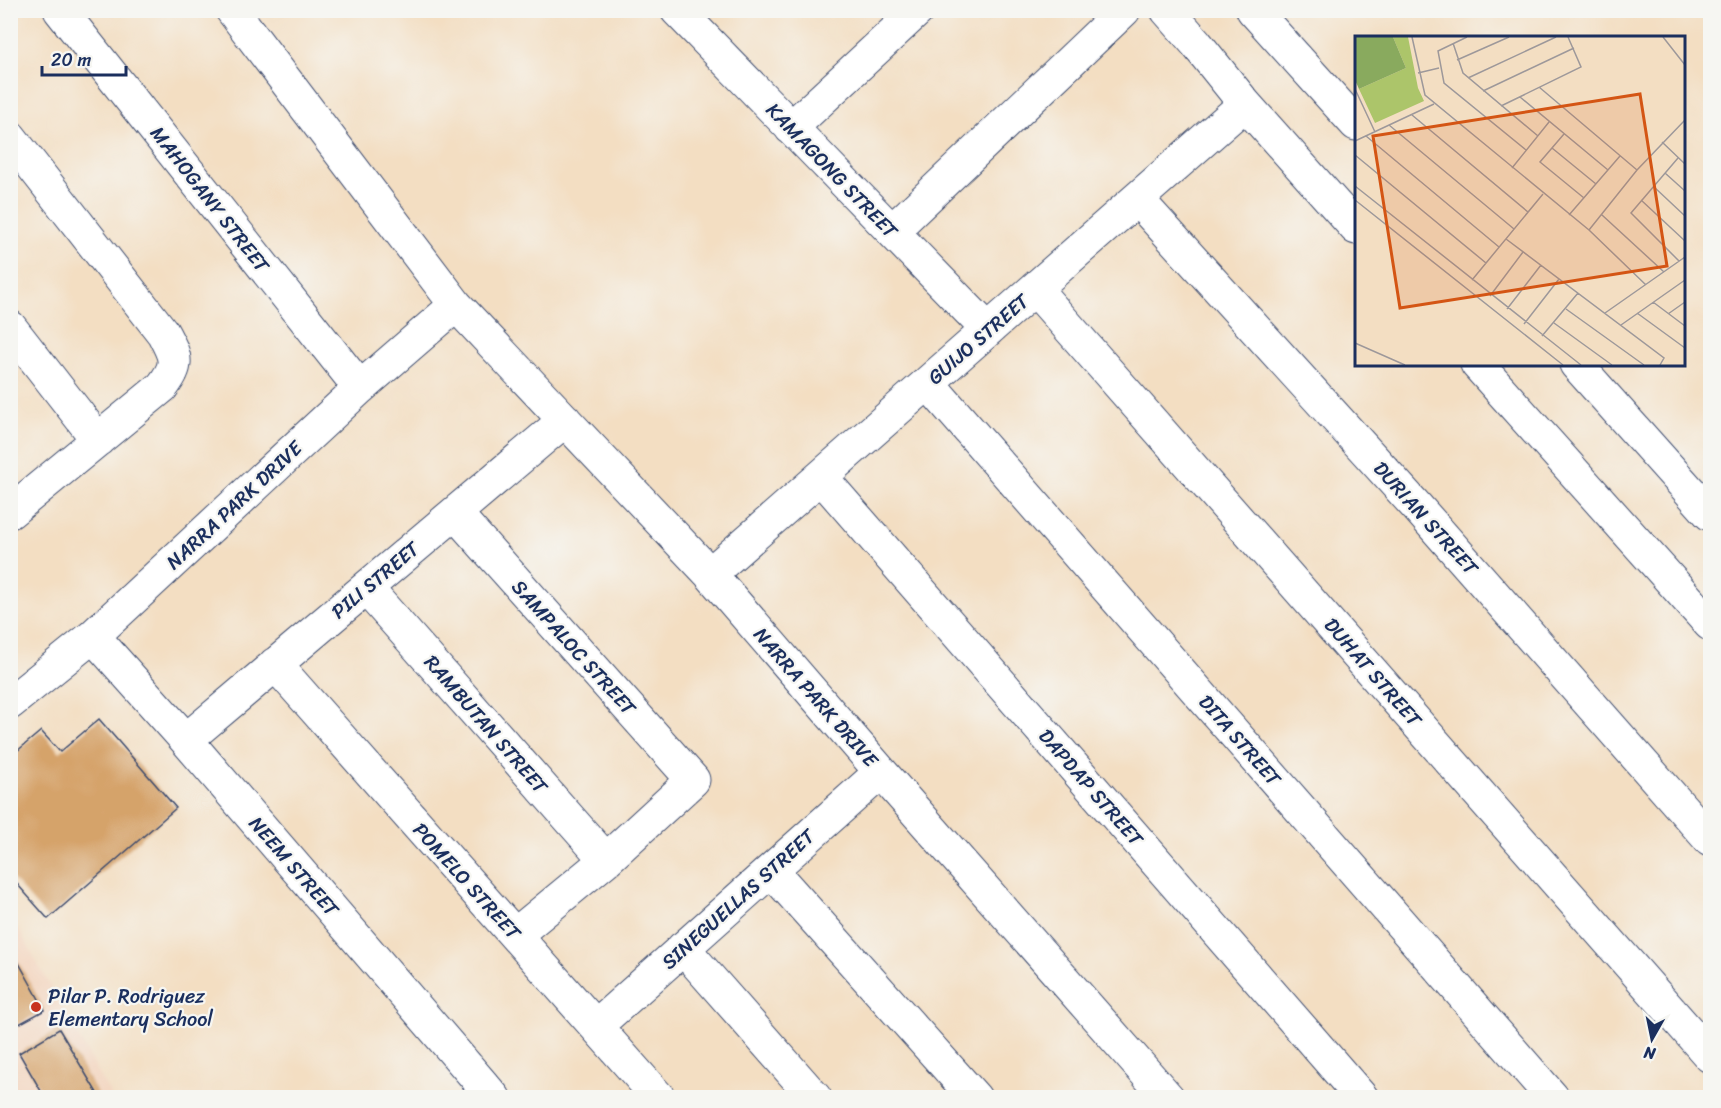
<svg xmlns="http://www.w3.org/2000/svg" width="1721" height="1108" font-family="Sriracha,sans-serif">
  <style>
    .built { fill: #f3d4be }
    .building { fill: #d5a36a }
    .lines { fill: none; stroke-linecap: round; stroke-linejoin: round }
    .street-casing { stroke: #3b496d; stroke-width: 35 }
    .street { stroke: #fff; stroke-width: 33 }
    .poi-dot { fill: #c8321e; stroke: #f6f6f2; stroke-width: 2 }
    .labels { text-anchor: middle; stroke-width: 4.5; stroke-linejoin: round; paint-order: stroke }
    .street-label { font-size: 20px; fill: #1b2f5e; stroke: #f6f6f2 }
    .poi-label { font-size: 20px; fill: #1b2f5e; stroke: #f6f6f2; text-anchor: start }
    .inset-road { fill: none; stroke: #9d989a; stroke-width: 1.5 }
    .view { fill: #d45514; fill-opacity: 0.15; stroke: #d45514; stroke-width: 3 }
    .inset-edge { fill: none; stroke: #1b2f5e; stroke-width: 3 }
  </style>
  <rect width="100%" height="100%" fill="#f6f6f2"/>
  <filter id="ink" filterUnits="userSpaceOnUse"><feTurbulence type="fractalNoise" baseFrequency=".0167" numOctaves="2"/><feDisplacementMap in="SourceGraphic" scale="12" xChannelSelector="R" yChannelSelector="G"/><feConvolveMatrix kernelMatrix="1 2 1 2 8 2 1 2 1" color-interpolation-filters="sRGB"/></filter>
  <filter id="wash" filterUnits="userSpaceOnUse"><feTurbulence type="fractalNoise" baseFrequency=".008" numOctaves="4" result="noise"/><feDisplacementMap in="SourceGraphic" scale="24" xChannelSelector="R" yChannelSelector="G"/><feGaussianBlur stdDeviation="1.35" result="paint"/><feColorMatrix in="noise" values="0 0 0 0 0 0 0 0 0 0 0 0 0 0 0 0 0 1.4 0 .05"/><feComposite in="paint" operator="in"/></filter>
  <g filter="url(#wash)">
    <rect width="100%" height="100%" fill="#f3dec2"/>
    <path class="built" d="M11,916L112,1097H11Z"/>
    <g id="blocks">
      <path class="building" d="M99,719L176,808L48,919L10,876V795L13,793L10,791V757L41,731L60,752Z
        M10,947L45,1010L10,1029Z
        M59,1029L100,1098H45L19,1053Z"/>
    </g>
  </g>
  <g filter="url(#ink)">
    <use href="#blocks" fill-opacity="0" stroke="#3b496d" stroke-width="1.5"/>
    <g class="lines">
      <defs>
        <path id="street" d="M60,10L360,388
          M232,10L456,305L710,574L881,772L1168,1098
          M677,10L988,330
          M1167,10L1196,43L1245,104L1356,228
          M1253,10L1356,124
          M791,128L918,10
          M10,137L163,333C176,358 180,363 162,387L10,512
          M1137,199L1417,507L1710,840
          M892,231L1124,10
          M1035,289L1710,1056
          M10,327L98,440
          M1477,364L1710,624
          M1576,364L1710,514
          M928,383L1553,1098
          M821,477L1362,1098
          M455,513L693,780L606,860L515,935
          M710,574L1245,104
          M366,588L606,860
          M93,636L186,740L494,1098
          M275,664L659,1098
          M10,703L93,636L360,388L456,305
          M186,740L565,420
          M771,870L975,1098
          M683,948L815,1098
          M596,1026L881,772"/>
      </defs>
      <use href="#street" class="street-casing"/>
      <use href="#street" class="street"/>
    </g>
  </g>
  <circle class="poi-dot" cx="36" cy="1007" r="6"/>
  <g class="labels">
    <g class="street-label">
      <text transform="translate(832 170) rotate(46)" y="7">KAMAGONG STREET</text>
      <text transform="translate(210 199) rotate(52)" y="7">MAHOGANY STREET</text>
      <text transform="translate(978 339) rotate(-41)" y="7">GUIJO STREET</text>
      <text transform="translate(234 505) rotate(-43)" y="7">NARRA PARK DRIVE</text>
      <text transform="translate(1426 518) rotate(48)" y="7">DURIAN STREET</text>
      <text transform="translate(375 580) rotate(-40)" y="7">PILI STREET</text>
      <text transform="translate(574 647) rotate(48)" y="7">SAMPALOC STREET</text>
      <text transform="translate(1373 672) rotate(49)" y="7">DUHAT STREET</text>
      <text transform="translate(816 697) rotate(49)" y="7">NARRA PARK DRIVE</text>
      <text transform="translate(486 724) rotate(49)" y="7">RAMBUTAN STREET</text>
      <text transform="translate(1240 740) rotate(49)" y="7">DITA STREET</text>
      <text transform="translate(1091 787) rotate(49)" y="7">DAPDAP STREET</text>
      <text transform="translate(294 866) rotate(49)" y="7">NEEM STREET</text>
      <text transform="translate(467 881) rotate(48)" y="7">POMELO STREET</text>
      <text transform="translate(738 899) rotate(-42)" y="7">SINEGUELLAS STREET</text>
    </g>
    <g class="poi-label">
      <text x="48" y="1003">Pilar P. Rodriguez<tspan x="48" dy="23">Elementary School</tspan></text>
    </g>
  </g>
  <g transform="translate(1355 36)">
    <rect width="330" height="330" fill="#f3dec2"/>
    <path d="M38,1H53L63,52L69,65L20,87L4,53L51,32Z" fill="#acc56a"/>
    <path d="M0,1H38L51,32L4,53L0,44Z" fill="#89aa5e"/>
    <path class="inset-road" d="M57,1L70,59L234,194L291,249M112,1L83,15L89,47L171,114M308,1L330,29M98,7L108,37L183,100M102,24L154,1M63,37L84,32M113,42L201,1M184,51L282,134M0,53L20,96M128,55L219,12M165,61L253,134M146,70L226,31L213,1M57,79L173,176M34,89L159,193M209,98L185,126L229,162M11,100L144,211M0,105L79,68M307,106L330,128M197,112L241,148M0,119L131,227M323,122L276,177L324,225M157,132L194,86M310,137L330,155M0,150L226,329M298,150L330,180M0,164L208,329M286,164L330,205M214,179L265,120M247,179L309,236M234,194L282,134L330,84M151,203L309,322L305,329M117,244L188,158M135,260L168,216M298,266L330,290M152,273L186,229M211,273L289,329M250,277L330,221M282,277L330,312M313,278L330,266M199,287L257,329M169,288L204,243M266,289L330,244M187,300L223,257M0,307L50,329"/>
    <path class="view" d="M285,58L312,230L45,272L18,100Z"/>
    <rect width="330" height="330" class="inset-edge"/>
  </g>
  <rect width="1721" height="1108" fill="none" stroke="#f6f6f2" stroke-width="36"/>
  <g transform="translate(1652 1039) rotate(189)" stroke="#f6f6f2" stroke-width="4.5" paint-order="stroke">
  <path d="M0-4.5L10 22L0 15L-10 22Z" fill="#1b2f5e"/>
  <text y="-9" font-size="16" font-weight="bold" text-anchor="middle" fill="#1b2f5e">N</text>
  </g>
  <path d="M42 66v9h84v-9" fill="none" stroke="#1b2f5e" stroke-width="3"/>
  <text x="51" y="66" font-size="18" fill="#1b2f5e" stroke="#f6f6f2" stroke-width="4.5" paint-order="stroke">20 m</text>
</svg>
